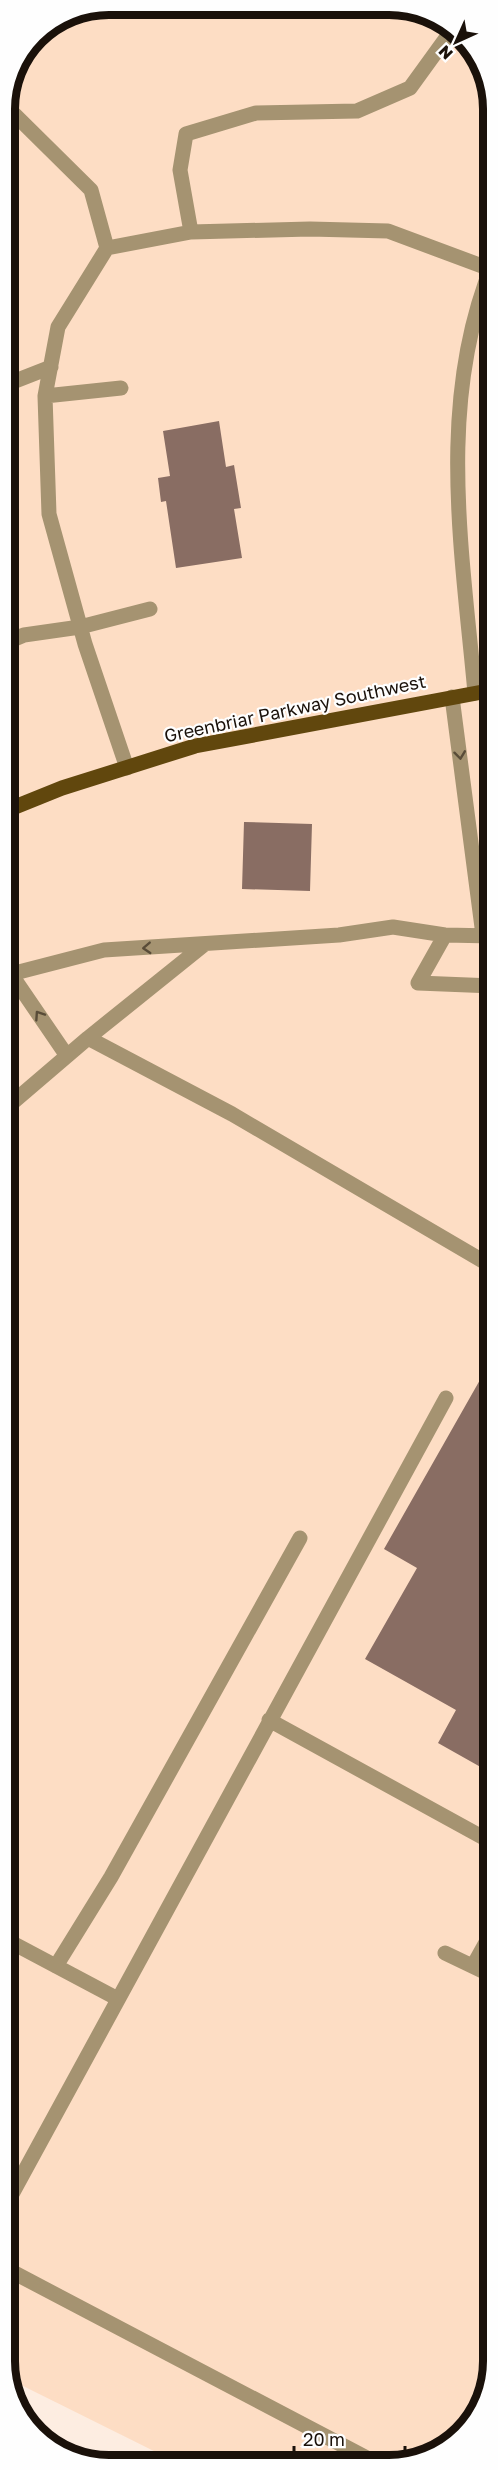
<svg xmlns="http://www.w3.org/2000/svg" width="498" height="2470" font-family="'Golos Text',sans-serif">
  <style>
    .built { fill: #fdddc4 }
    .building { fill: #896d63 }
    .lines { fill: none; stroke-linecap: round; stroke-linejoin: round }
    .minor { stroke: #a59371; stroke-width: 15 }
    .major { stroke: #61470d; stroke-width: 15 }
    .oneway { stroke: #594c38 }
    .labels { text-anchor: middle; stroke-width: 4.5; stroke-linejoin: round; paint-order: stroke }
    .street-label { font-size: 18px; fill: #1a110a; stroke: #fefefe }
    .rim { fill: none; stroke: #1a110a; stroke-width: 8 }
  </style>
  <rect width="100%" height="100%" fill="#fdede1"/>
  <path class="built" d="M416,8L467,40L493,95V2368L463,2435L403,2465L180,2464L7,2378L5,2375V102L35,35L69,12Z"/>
  <path class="building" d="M219,421L226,467L234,465L241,508L234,509L242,558L176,568L166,501L161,502L158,478L170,476L163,431Z
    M244,822L312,824L310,891L242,889Z
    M493,1357V1774L438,1743L456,1710L365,1659L417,1568L384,1549Z"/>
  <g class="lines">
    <path class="minor" d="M5,105L91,190L107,248L58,327L45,396L49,514L85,644L127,768
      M191,232L180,170L186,134L256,113L357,111L410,88L452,30
      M107,248L191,232L310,229L388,231L490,269
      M5,385L51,367
      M45,396L121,388
      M5,643L24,635L80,627L150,609
      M475,693C462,550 436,401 493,263
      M452,697L483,935
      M445,935L418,983L493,986
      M5,972L11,974L104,950L339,935L393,927L445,935L493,936
      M11,974L67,1056
      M88,1038L232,1114L493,1267
      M5,1109L88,1038L205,944
      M269,1720L493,1843
      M5,1939L118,1999
      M445,1953L493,1976
      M56,1966L111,1877L300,1538
      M473,1966L493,1930
      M5,2207L446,1398
      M5,2268L380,2465"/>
    <path class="major" d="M5,811L62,788L195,746L493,690"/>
  </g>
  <defs><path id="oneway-chevron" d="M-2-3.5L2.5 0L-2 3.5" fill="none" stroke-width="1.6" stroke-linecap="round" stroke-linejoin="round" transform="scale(1.5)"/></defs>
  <g class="oneway">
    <use href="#oneway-chevron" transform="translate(460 755) rotate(83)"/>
    <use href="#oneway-chevron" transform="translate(147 948) rotate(177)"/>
    <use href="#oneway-chevron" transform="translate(39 1015) rotate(-124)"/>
  </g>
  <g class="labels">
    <g class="street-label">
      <text transform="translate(295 709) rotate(-12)" y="6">Greenbriar Parkway Southwest</text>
    </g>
  </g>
  <path d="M0 0H498V2470H0ZM109 15H389A94 94 0 0 1 483 109V2361A94 94 0 0 1 389 2455H109A94 94 0 0 1 15 2361V109A94 94 0 0 1 109 15Z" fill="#fefefe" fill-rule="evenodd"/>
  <path class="rim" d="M109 15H389A94 94 0 0 1 483 109V2361A94 94 0 0 1 389 2455H109A94 94 0 0 1 15 2361V109A94 94 0 0 1 109 15Z"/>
  <g transform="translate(456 42) rotate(225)" stroke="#fefefe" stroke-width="4.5" paint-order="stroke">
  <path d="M0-4.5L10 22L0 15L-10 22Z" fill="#1a110a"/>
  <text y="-9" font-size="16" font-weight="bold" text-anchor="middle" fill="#1a110a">N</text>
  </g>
  <path d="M294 2446v9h111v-9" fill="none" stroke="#1a110a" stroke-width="3"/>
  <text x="303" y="2446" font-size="18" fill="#1a110a" stroke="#fefefe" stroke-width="4.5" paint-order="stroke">20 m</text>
</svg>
